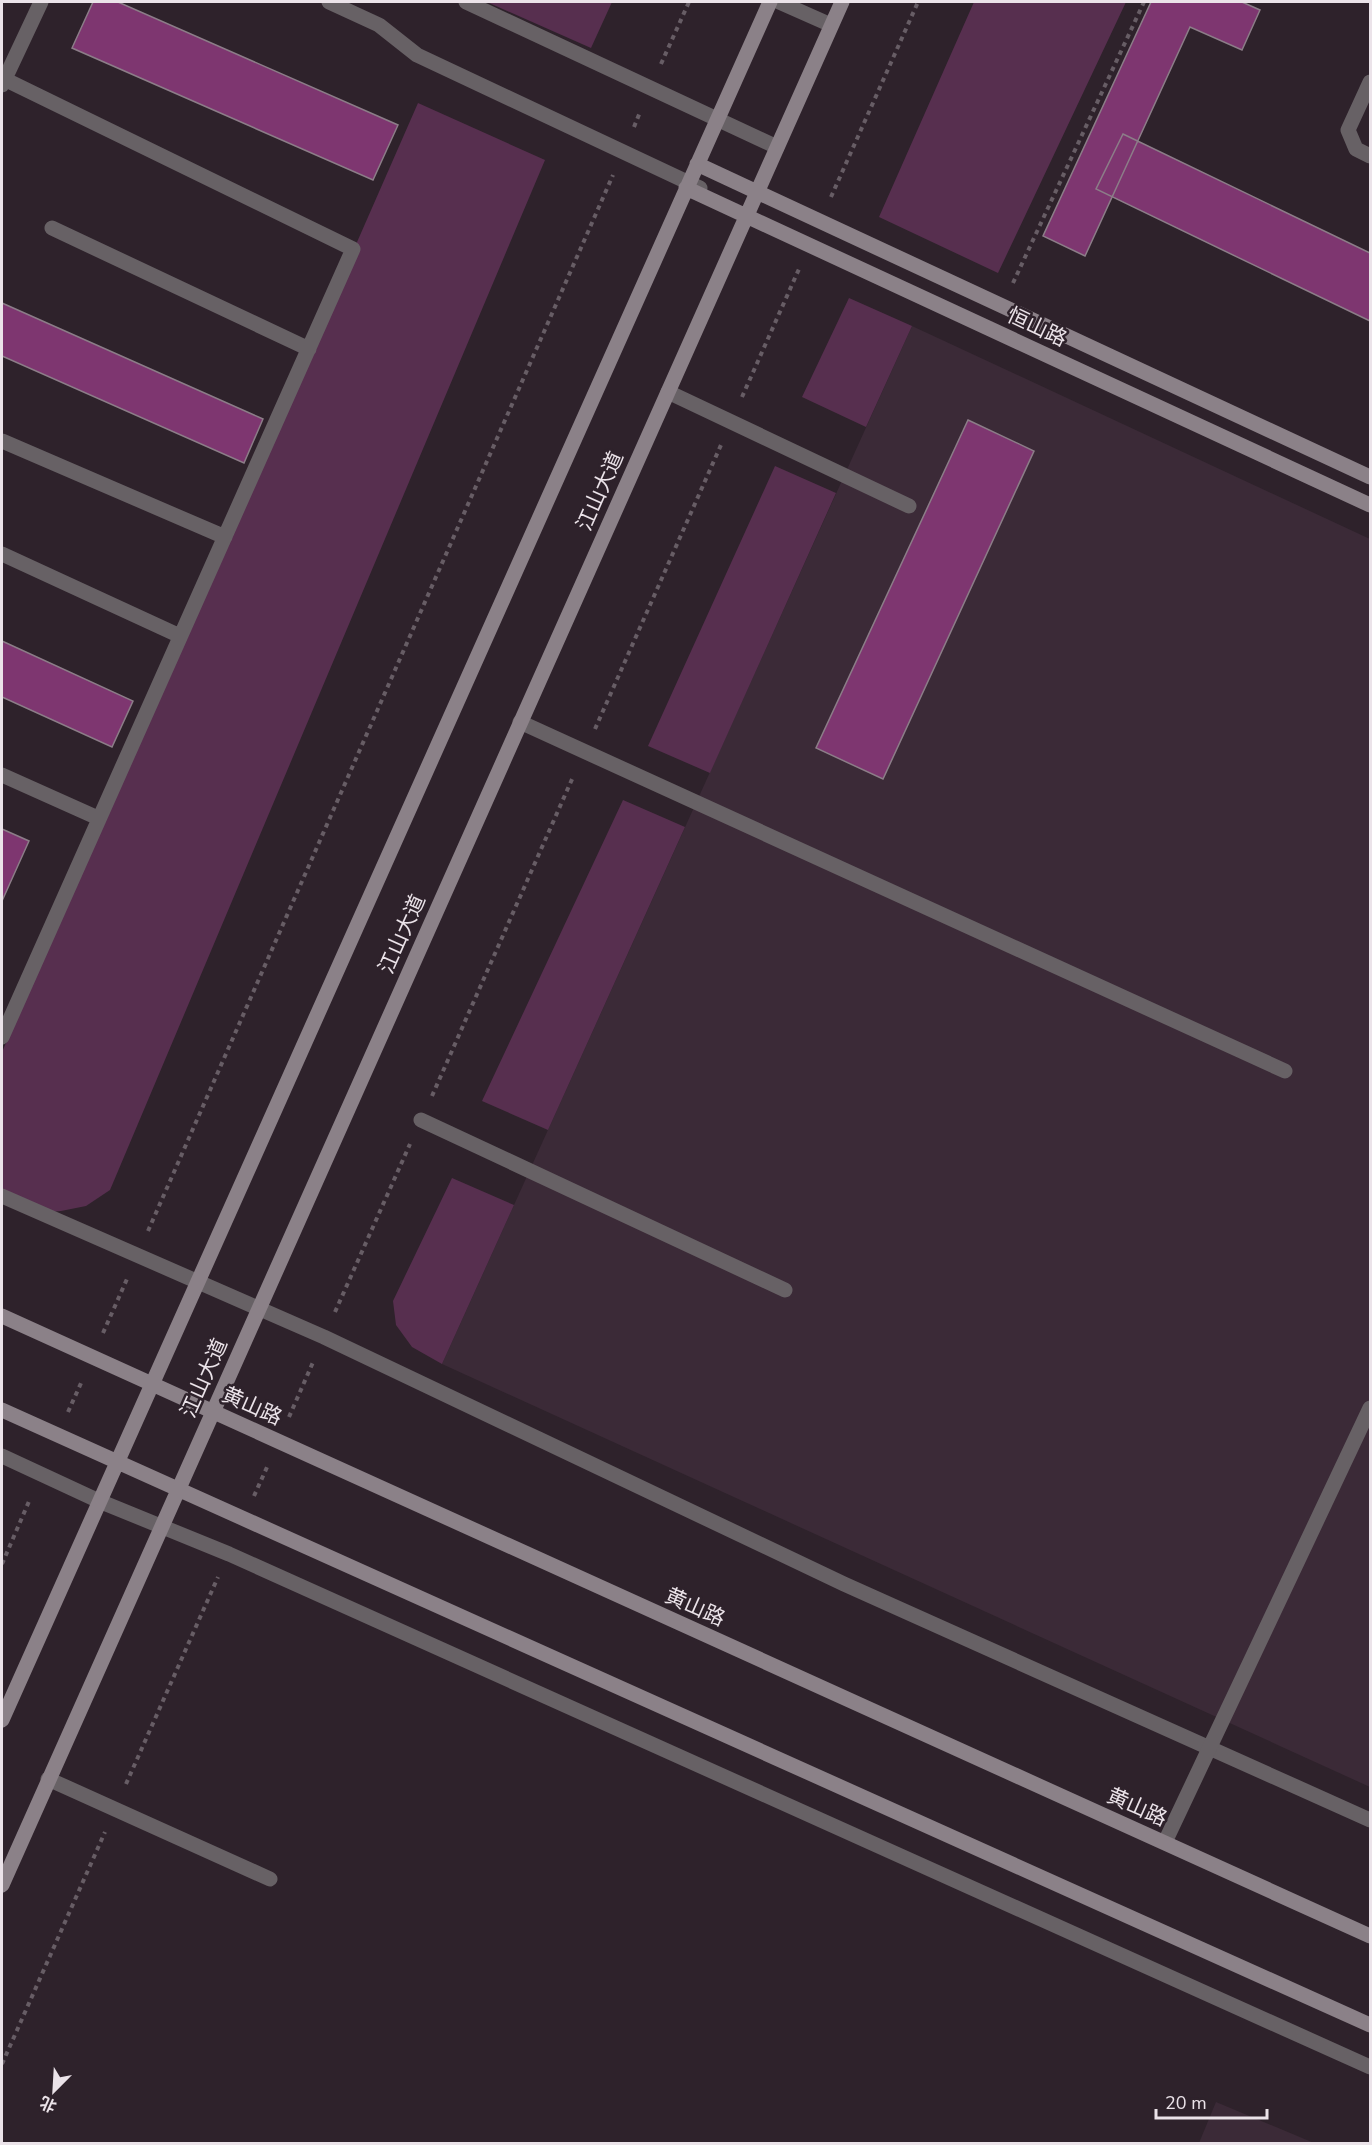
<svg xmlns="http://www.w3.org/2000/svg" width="1372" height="2145" font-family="'Nunito Sans','Noto Sans SC',sans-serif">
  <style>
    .built { fill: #3b2a37 }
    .green { fill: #572f4f }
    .building { fill: #7e3670; stroke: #8c7d88; stroke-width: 1.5 }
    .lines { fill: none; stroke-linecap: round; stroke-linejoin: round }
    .path { stroke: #675d65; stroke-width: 4; stroke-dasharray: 4.5 4.5; stroke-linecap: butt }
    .lane { stroke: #676165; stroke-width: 15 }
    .street { stroke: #676165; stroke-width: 15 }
    .secondary { stroke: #8b8188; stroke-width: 15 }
    .labels { text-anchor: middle; stroke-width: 5; stroke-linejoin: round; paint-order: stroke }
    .street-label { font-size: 21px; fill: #ebe3e9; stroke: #2e222b }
  </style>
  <rect width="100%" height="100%" fill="#2e222b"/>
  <path class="built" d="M912,326L1370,539V1787L442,1364Z
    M1216,2102L1314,2143H1199Z"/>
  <path class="green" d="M487,2H612L591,48Z
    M974,2H1126L998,273L879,217Z
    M418,103L545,160L110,1190L86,1206L61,1211L37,1213L2,1201V1052Z
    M849,298L912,326L866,427L802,397Z
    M775,466L836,493L710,773L648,746Z
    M623,800L685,827L548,1130L482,1101Z
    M452,1178L514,1205L442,1364L412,1347L396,1325L393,1301Z"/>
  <path class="building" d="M93,2H118L398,125L373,180L72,48Z
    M1151,2H1242L1260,10L1242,50L1190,27L1085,256L1043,236Z
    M1123,134L1370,253V321L1096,189Z
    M2,303L263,419L244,463L2,356Z
    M968,420L1034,451L883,779L816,748Z
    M2,641L133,701L112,747L2,697Z
    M2,829L29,841L2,901Z"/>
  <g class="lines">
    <path class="path" d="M661,64L689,2
      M634,127L640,112
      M831,197L918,2
      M1013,283L1144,2
      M742,397L799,269
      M595,729L721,445
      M432,1096L573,777
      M148,1231L613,175
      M335,1312L410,1144
      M103,1333L127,1279
      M68,1412L82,1381
      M289,1417L314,1360
      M254,1496L268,1465
      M2,1564L30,1499
      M126,1784L218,1577
      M2,2064L105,1832"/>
    <path class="lane" d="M329,2L379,25L417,55L700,188
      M466,2L777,147
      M779,2L831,25
      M2,78L353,249L2,1037
      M1370,82L1348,130L1356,149L1370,156
      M2,85L41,2
      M52,228L309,349
      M668,392L909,506
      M2,441L225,537
      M2,554L180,636
      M520,722L1285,1071
      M2,775L98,818
      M421,1120L785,1290
      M2,1196L324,1337L844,1584L1370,1820
      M2,1456L99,1501L229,1554L1370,2067
      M48,1779L270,1879"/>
    <path class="street" d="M1165,1842L1370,1408"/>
    <path class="secondary" d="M697,164L1370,477
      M686,188L1370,505
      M2,1316L1370,1936
      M2,1410L1370,2025
      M2,1720L770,2
      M2,1885L842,2"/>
  </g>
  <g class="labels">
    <g class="street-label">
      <text transform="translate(1037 327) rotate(25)" y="7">恒山路</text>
      <text transform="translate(600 491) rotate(-66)" y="7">江山大道</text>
      <text transform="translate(402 934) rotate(-66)" y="7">江山大道</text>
      <text transform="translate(204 1378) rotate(-66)" y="7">江山大道</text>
      <text transform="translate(252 1406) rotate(24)" y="7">黄山路</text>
      <text transform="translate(695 1607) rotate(24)" y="7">黄山路</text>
      <text transform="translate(1137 1807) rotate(24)" y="7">黄山路</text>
    </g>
  </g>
  <rect width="1372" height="2145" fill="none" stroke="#ebe3e9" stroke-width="6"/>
  <g transform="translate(54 2091) rotate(204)" stroke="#2e222b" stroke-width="4.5" paint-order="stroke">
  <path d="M0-4.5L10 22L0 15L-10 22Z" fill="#ebe3e9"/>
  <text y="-9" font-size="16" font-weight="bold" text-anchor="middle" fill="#ebe3e9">北</text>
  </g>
  <path d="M1156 2109v9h111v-9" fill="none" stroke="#ebe3e9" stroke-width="3"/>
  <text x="1165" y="2109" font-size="18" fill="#ebe3e9" stroke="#2e222b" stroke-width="4.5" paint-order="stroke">20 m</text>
</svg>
